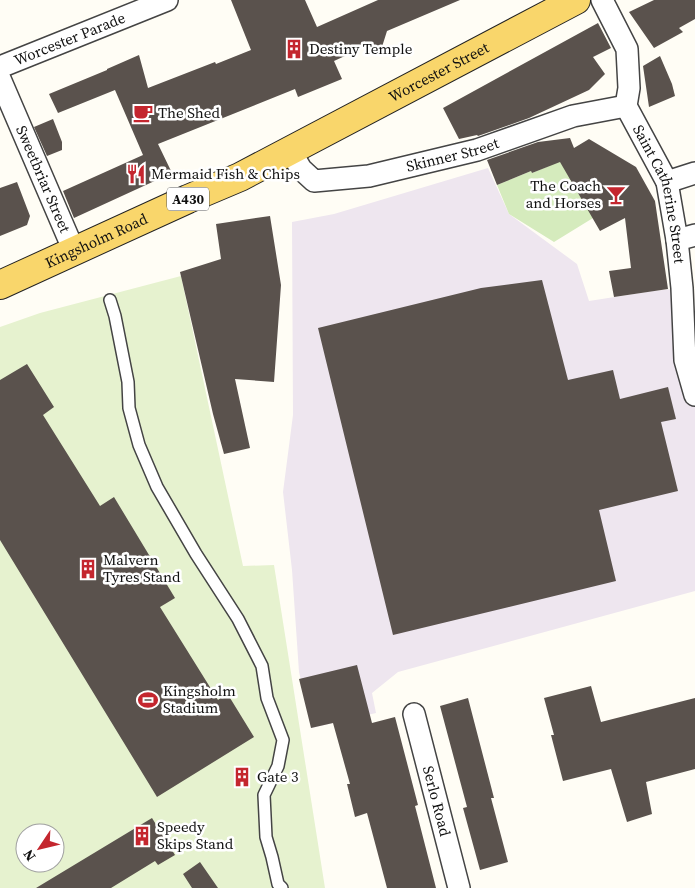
<svg xmlns="http://www.w3.org/2000/svg" width="695" height="888" font-family="'Source Serif 4',serif">
  <style>
    .industrial { fill: #eee6ef }
    .green { fill: #d5ebbd }
    .pitch { fill: #e6f2cf; fill-rule: evenodd }
    .building { fill: #5a524d }
    .lines { fill: none; stroke-linecap: round; stroke-linejoin: round }
    .lane-casing { stroke: #444; stroke-width: 14 }
    .street-casing { stroke: #444; stroke-width: 24 }
    .primary-casing { stroke: #222; stroke-width: 30 }
    .lane { stroke: #fff; stroke-width: 11 }
    .street { stroke: #fff; stroke-width: 21 }
    .primary { stroke: #f9d66b; stroke-width: 28 }
    .labels { text-anchor: middle; stroke-width: 5; stroke-linejoin: round; paint-order: stroke }
    .shield { fill: #fff; stroke: #585858; stroke-width: 1 }
    .shield-label { font-size: 14px; font-weight: bold; fill: #111 }
    .street-label { font-size: 15px; fill: #111; stroke: #fff }
    .poi-label { font-size: 15px; fill: #111; stroke: #fff; text-anchor: start }
  </style>
  <rect width="100%" height="100%" fill="#fffdf5"/>
  <path class="industrial" d="M488,168L509,214L577,264L589,301L653,291L682,288L695,395V591L398,672L372,693L376,713L312,728L299,672L292,570L283,492L293,415L292,222L334,214Z"/>
  <path class="green" d="M560,139L593,218L554,242L509,214L497,185L531,171L532,173L549,166Z"/>
  <path class="pitch" d="M181,276L243,566L274,565L325,888H0V327L40,313ZM25,833H55V863H25Z"/>
  <path class="building" d="M231,0H305L317,27L378,0H460L387,31L381,50L371,44L334,61L342,79L298,97L295,89L158,144L172,173L74,218L63,191L143,155L115,90L58,113L49,94L107,70V69L139,55L148,88L215,62L216,64L251,50Z
    M654,0H695V19L679,28L683,32L654,48L629,12Z
    M598,23L611,48L593,57L605,74L589,90L529,118L478,136L477,135L459,139L443,108Z
    M660,56L672,84L675,96L649,107L643,66Z
    M53,119L62,142V150L47,156L34,127Z
    M570,138L574,148L589,139L636,167L655,201L668,289L614,297L609,271L631,268L625,218L600,231L560,162L532,173L531,171L497,185L487,160L538,142Z
    M17,182L30,216L27,225L0,236V188Z
    M270,216L281,285L274,382L235,379L250,448L224,454L213,414L180,272L221,259L216,224Z
    M542,280L568,380L613,370L620,399L668,387L676,419L661,422L678,491L599,510L616,581L393,635L318,328L481,288Z
    M27,364L54,407L43,415L100,506L114,497L175,598L160,607L218,700L227,693L254,737L157,797L0,540V380Z
    M357,665L372,723L395,717L418,805L415,806L436,888H387L367,813L355,817L347,784H350L333,723L311,728L299,679Z
    M591,686L601,722L695,698V769L646,782L652,814L627,822L611,769L563,781L551,735H554L544,698Z
    M468,698L494,798H491L508,862L480,870L463,808L467,807L440,706Z
    M152,818L175,855L158,865L155,861L111,888H36Z
    M200,862L218,888H192L183,874Z"/>
  <g class="lines">
    <defs>
      <path id="lane" d="M110,300L115,316L128,382L129,408L139,445L157,487L196,554L238,619L262,666L267,698L283,740L278,766L264,795L266,837L272,857L278,884L282,888"/>
      <g id="street">
        <path id="s1" d="M602,0L627,49L629,88L626,106L667,182L677,240L682,288L685,360L695,395"/>
        <path id="s2" d="M0,67L167,0"/>
        <path id="s3" d="M0,79L74,251"/>
        <path id="s4" d="M290,150L301,169L314,181L369,176L477,150L573,116L626,106"/>
        <path d="M667,182L695,173"/>
        <path d="M677,240L695,235"/>
        <path id="s5" d="M414,714L459,888"/>
      </g>
      <g id="primary">
        <path id="s6" d="M0,285L188,199L240,177L576,0"/>
      </g>
    </defs>
    <use href="#lane" class="lane-casing"/>
    <use href="#street" class="street-casing"/>
    <use href="#primary" class="primary-casing"/>
    <use href="#lane" class="lane"/>
    <use href="#street" class="street"/>
    <use href="#primary" class="primary"/>
  </g>
  <defs>
    <symbol id="building-bare" viewBox="-9 -9 18 18"><path d="M-4-6H4V6H1V3H-1V6H-4ZM-2.5-4.3h1.7v1.8h-1.7ZM.8-4.3h1.7v1.8H.8ZM-2.5-1h1.7V.8h-1.7ZM.8-1h1.7V.8H.8Z" fill="#c4262e" stroke="#fff" stroke-width="2.5" paint-order="stroke"/></symbol>
    <symbol id="cafe-bare" viewBox="-9 -9 18 18"><path d="M-5.5-4.5H6V0H3Q3 3.5 0 3.5H-2.5Q-5.5 3.5-5.5 0ZM3-3.2v2h1.7v-2ZM-6 4.5H4V6H-6Z" fill="#c4262e" stroke="#fff" stroke-width="2.5" paint-order="stroke"/></symbol>
    <symbol id="restaurant-bare" viewBox="-9 -9 18 18"><path d="M-5-6h1v4h1v-4h1v4h1v-4h1v5L-1.5 .5V6h-2V.5L-5-1ZM5-6V6H3V1.5H1.5Q1.5-4 5-6Z" fill="#c4262e" stroke="#fff" stroke-width="2.5" paint-order="stroke"/></symbol>
    <symbol id="bar-bare" viewBox="-9 -9 18 18"><path d="M-6-5H6L.8 .8V4.5H3.5V6h-7V4.5H-.8V.8Z" fill="#c4262e" stroke="#fff" stroke-width="2.5" paint-order="stroke"/></symbol>
    <symbol id="stadium-bare" viewBox="-9 -9 18 18"><path d="M0-5a6.5 5 0 1 0 0 10a6.5 5 0 1 0 0-10ZM-3.5-1.8h7v3.6h-7Z" fill="#c4262e" stroke="#fff" stroke-width="2.5" paint-order="stroke"/></symbol>
  </defs>
  <g fill-rule="evenodd">
    <use href="#building-bare" x="280" y="35" width="28" height="28"/>
    <use href="#cafe-bare" x="129" y="99" width="28" height="28"/>
    <use href="#restaurant-bare" x="122" y="160" width="28" height="28"/>
    <use href="#bar-bare" x="602" y="181" width="28" height="28"/>
    <use href="#building-bare" x="74" y="555" width="28" height="28"/>
    <use href="#stadium-bare" x="134" y="686" width="28" height="28"/>
    <use href="#building-bare" x="228" y="763" width="28" height="28"/>
    <use href="#building-bare" x="128" y="822" width="28" height="28"/>
  </g>
  <g class="labels">
    <rect class="shield" x="167" y="187.5" width="42" height="23" rx="4"/>
    <g class="shield-label">
      <text x="188" y="204">A430</text>
    </g>
    <g class="street-label">
      <text dy="5" stroke="none"><textPath href="#s2" startOffset="75">Worcester Parade</textPath></text>
      <text dy="5" stroke="none"><textPath href="#s6" startOffset="488">Worcester Street</textPath></text>
      <text dy="5" stroke="none"><textPath href="#s4" startOffset="181">Skinner Street</textPath></text>
      <text dy="5" stroke="none"><textPath href="#s3" startOffset="109">Sweetbriar Street</textPath></text>
      <text dy="5" stroke="none"><textPath href="#s1" startOffset="208">Saint Catherine Street</textPath></text>
      <text dy="5" stroke="none"><textPath href="#s6" startOffset="106">Kingsholm Road</textPath></text>
      <text dy="5" stroke="none"><textPath href="#s5" startOffset="90">Serlo Road</textPath></text>
    </g>
    <g class="poi-label">
      <text x="309" y="54">Destiny Temple</text>
      <text x="158" y="118">The Shed</text>
      <text x="151" y="179">Mermaid Fish &amp; Chips</text>
      <text x="601" y="191" text-anchor="end">The Coach<tspan x="601" dy="17">and Horses</tspan></text>
      <text x="103" y="565">Malvern<tspan x="103" dy="17">Tyres Stand</tspan></text>
      <text x="163" y="696">Kingsholm<tspan x="163" dy="17">Stadium</tspan></text>
      <text x="257" y="782">Gate 3</text>
      <text x="157" y="832">Speedy<tspan x="157" dy="17">Skips Stand</tspan></text>
    </g>
  </g>
  <g transform="translate(40 848) rotate(235)"><circle r="24" fill="#ffffff" stroke="#a0a0a0"/>
  <path d="M0-4L9 19L0 12L-9 19Z" fill="#c4262e"/>
  <text y="-8" font-size="14" font-weight="bold" text-anchor="middle" fill="#111111">N</text>
  </g>
</svg>
